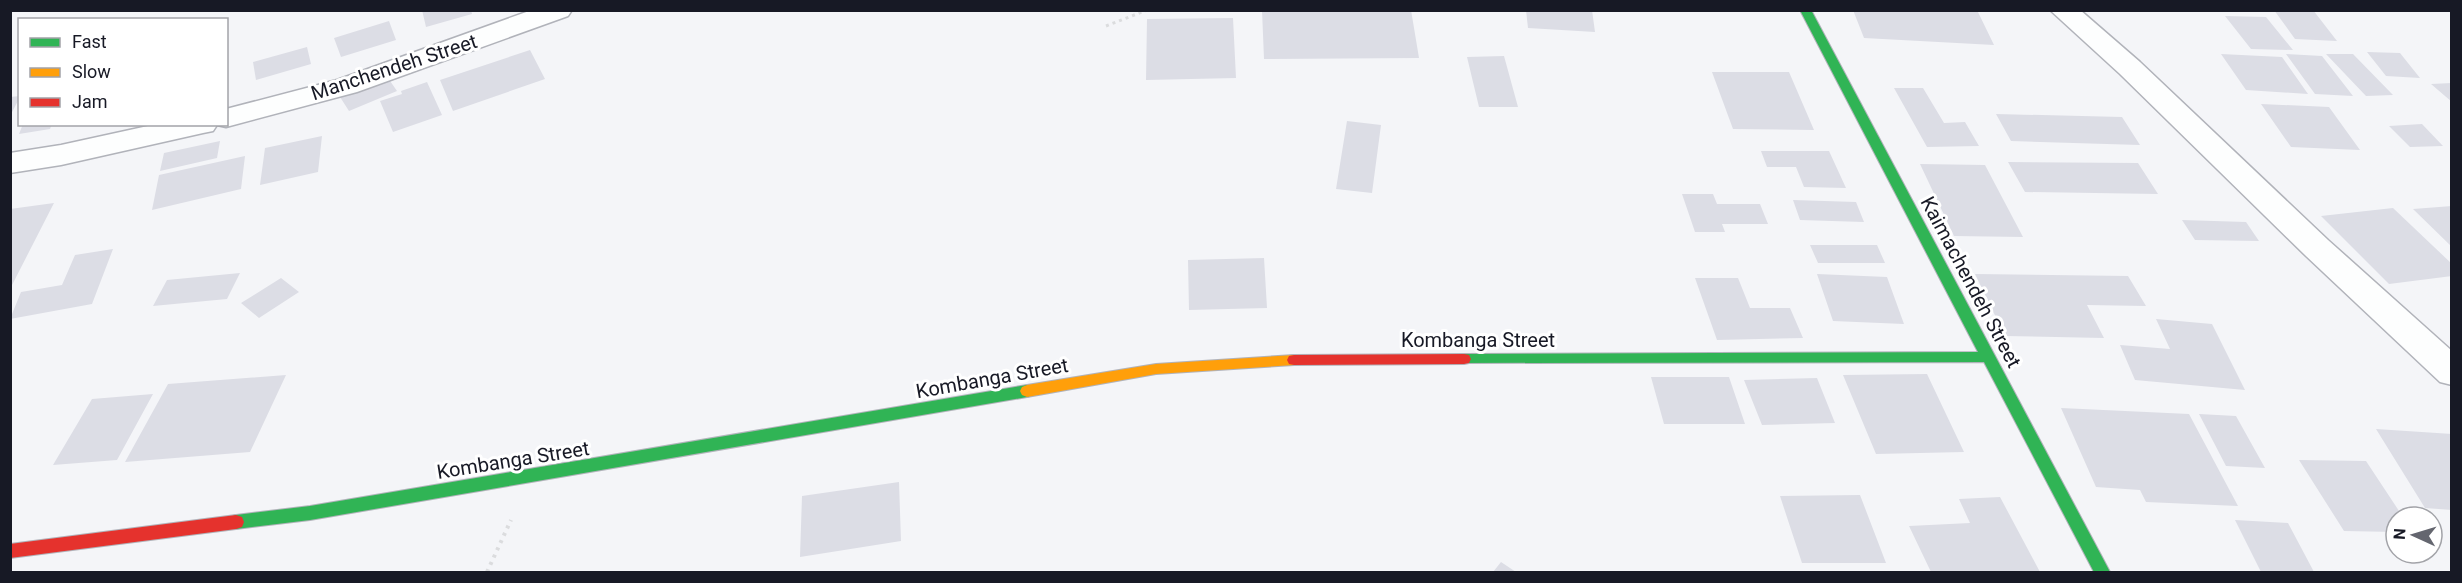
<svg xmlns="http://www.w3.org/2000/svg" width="2462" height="583" font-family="Roboto,sans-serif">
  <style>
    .building { fill: #dcdde5 }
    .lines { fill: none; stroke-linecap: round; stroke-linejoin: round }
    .street-casing { stroke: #b1b3ba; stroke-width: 3 }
    .fast-casing { stroke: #b1b3ba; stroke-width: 2 }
    .slow-casing { stroke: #b1b3ba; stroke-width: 2 }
    .jam-casing { stroke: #b1b3ba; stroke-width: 2 }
    .path-far1 { stroke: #dbdcde; stroke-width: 3; stroke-dasharray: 3 4; stroke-linecap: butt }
    .path { stroke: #dbdcde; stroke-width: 4; stroke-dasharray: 3 5; stroke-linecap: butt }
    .street { fill: #fdfefe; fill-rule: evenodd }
    .fast { fill: #30b455; fill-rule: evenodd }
    .slow { fill: #ff9f0a; fill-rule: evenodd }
    .jam { fill: #e5322d; fill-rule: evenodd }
    .labels { text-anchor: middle; stroke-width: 6; stroke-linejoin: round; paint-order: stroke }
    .street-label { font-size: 20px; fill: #171925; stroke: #fff }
  </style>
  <rect width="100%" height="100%" fill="#f4f5f8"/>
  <path class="building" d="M422,10H471L472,14L426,27Z
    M1262,10H1411L1419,58L1264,59Z
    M1526,10H1592L1595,32L1528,28Z
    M1853,10H1977L1994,45L1864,38Z
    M2274,10H2313L2337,41L2295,39Z
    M2225,16L2266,17L2293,50L2251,49Z
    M1233,18L1236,78L1146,80L1147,19Z
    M389,21L396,40L341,57L334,38Z
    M307,47L311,64L256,80L253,62Z
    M530,50L545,79L453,111L440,80Z
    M2367,52L2400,53L2420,78L2386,76Z
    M2221,54L2282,57L2308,94L2246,90Z
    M2286,54L2322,56L2353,96L2315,94Z
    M2326,54H2353L2393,95L2366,96Z
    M1504,56L1518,107H1479L1467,57Z
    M1712,72H1789L1814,130L1733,129Z
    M388,78L397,91L349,111L340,97Z
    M427,82L442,115L393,132L380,101L402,94L401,91Z
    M2452,83V102L2431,84Z
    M1894,88H1923L1944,123L1965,122L1979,146L1927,147Z
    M20,96V97L10,116V97Z
    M2261,104L2329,107L2360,150L2291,147Z
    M1996,114L2122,117L2140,145L2011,141Z
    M1347,121L1381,125L1372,193L1336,189Z
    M23,124H52L50,129L19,134Z
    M2422,124L2443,146L2410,147L2389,126Z
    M322,136L318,172L260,185L265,148Z
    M220,141L217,158L160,171L164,153Z
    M1761,151H1829L1846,188L1804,187L1796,167H1767Z
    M245,156L241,189L152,210L159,175Z
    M2008,162L2138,163L2158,194L2025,192Z
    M1920,164L1985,165L2023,237L1954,236Z
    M1682,194H1713L1717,204H1760L1768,224H1722L1725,232H1695Z
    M1793,200L1856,202L1864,222L1800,220Z
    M54,203L10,289V209Z
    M2452,206V247L2413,209Z
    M2393,208L2452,264V276L2389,284L2321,216Z
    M2182,220L2246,222L2259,241L2195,240Z
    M1810,245H1877L1885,263H1818Z
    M113,249L92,304L10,319L21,292L62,285L75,255Z
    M1264,258L1267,308L1189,310L1188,260Z
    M240,273L227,299L153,306L167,280Z
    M1817,274L1887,277L1904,324L1833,321Z
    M1975,274L2128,276L2146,306L2087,305L2104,338L2005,336Z
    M281,278L299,292L259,318L241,303Z
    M1695,278H1738L1750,308H1790L1803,338L1717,340Z
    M2156,319L2212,324L2245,390L2135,380L2120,345L2170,349Z
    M1927,374L1964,452L1876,454L1843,375Z
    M286,375L250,452L125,462L168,384Z
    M1651,377H1729L1745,424H1664Z
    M1817,378L1835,423L1762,425L1744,380Z
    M153,394L117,460L53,465L92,399Z
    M2061,408L2189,414L2238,506L2146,502L2140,490L2096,487Z
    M2199,414L2236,416L2265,468L2226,466Z
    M2376,429L2452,434V510L2425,508Z
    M2299,460L2366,461L2403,517H2396V532L2344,531Z
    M899,482L901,541L800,557L802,496Z
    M1860,495L1886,563H1802L1780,496Z
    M2000,497L2040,572H1931L1909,526L1970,523L1959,499Z
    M2235,520L2288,523L2314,572H2261Z
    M1501,562L1516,572H1493Z"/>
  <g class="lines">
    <defs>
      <path id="street" d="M532,10H572L568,16L357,92L226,127L217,125L213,131L203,133L61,165L10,173V153L61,145L157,124H226V109L337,80Z
        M2050,10H2080L2140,62L2328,240L2452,351V385L2440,382L2306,256L2120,74Z"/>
      <path id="fast" d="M1800,10H1811L2110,572H2094L1984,362L1459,363L1457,359L1459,355L1464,354L1978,352Z
        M1027,385L1032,387L1034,391L1032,395L1027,397L310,520L236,529L230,527L228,522L230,517L236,515L310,506Z"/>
      <path id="slow" d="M1294,355L1299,356L1301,360L1299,364L1294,365L1156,374L1027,397L1022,395L1020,391L1022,387L1027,385L1156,364Z"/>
      <path id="jam" d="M1464,354L1469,355L1471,359L1469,363L1464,364L1294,365L1289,364L1287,360L1289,356L1294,355Z
        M236,515L242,517L244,522L242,527L236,529L10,558V544Z"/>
    </defs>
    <use href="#street" class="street-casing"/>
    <use href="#fast" class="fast-casing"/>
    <use href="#slow" class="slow-casing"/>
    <use href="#jam" class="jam-casing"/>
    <path class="path-far1" d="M1106,26L1147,10"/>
    <path class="path" d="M487,572L511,520"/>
    <use href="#street" class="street"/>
    <use href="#fast" class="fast"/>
    <use href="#slow" class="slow"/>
    <use href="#jam" class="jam"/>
  </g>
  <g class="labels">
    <g class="street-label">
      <text transform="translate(394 67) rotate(-18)" y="7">Manchendeh Street</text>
      <text transform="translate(1971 282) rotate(62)" y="7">Kaimachendeh Street</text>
      <text x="1478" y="347">Kombanga Street</text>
      <text transform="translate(992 378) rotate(-10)" y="7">Kombanga Street</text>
      <text transform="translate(513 460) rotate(-9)" y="7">Kombanga Street</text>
    </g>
  </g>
  <rect width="2462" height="583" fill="none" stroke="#171925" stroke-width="24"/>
  <rect x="18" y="18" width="210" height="108" fill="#ffffff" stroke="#a2a3a8" stroke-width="1.5"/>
  <rect x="30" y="38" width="30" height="9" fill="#30b455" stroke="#a2a3a8" stroke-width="1.5"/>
  <text x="72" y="48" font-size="18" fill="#171925">Fast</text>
  <rect x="30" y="68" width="30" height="9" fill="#ff9f0a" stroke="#a2a3a8" stroke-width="1.5"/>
  <text x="72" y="78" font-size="18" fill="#171925">Slow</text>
  <rect x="30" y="98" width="30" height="9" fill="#e5322d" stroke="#a2a3a8" stroke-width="1.5"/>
  <text x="72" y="108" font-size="18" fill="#171925">Jam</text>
  <g transform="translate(2414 535) rotate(274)"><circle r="28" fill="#ffffff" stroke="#a2a3a8" stroke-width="1.5"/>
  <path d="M0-4.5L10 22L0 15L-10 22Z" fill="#64666f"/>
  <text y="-9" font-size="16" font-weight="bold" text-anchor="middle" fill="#171925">N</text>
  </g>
</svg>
